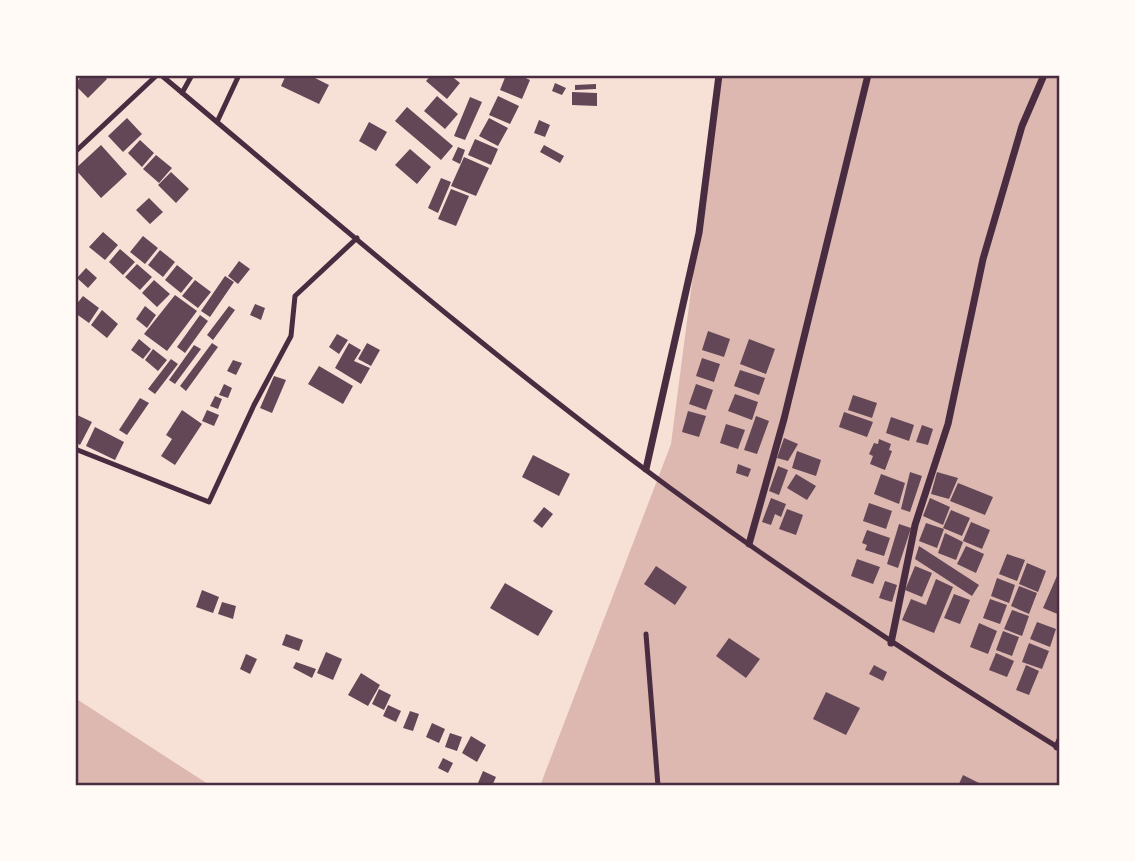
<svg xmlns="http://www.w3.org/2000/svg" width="1135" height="861" font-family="Karla,sans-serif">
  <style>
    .water { fill: #dcb8b0 }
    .building { fill: #644757 }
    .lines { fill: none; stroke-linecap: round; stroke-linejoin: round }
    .service { stroke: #4a2c40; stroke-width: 5 }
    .minor { stroke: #4a2c40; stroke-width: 7 }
    .neatline { fill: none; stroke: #4a2c40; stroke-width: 2.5 }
  </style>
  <rect width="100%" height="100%" fill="#f7e1d7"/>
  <path class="water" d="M719,75H1060V786H540L671,444Z
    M75,698L211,786H75Z"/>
  <path class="building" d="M82,75H103L107,79L88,98L75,85Z
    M286,75H309L329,85L319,104L281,86Z
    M431,75H450L460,83L447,99L426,81Z
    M506,75H519L530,80L522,99L500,90Z
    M555,83L566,88L562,95L552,91Z
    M596,84V89L575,90V85Z
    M572,92L597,93V106L572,105Z
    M437,96L458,114L445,129L424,111Z
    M498,96L519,106L510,124L489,115Z
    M470,97L482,102L465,140L454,136Z
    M407,107L453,146L441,160L395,121Z
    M127,118L142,134L123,152L108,136Z
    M489,118L508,128L498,146L479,136Z
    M539,120L550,125L545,137L534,133Z
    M369,122L387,132L376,151L359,141Z
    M475,139L498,149L491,165L468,155Z
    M140,140L154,153L142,167L128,153Z
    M101,145L127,174L101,198L75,169Z
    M544,145L564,156L560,163L540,152Z
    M458,147L465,150L460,164L452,160Z
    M410,149L431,167L417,184L395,165Z
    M156,155L172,168L159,183L143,169Z
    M464,157L489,168L476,196L451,186Z
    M171,172L189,189L176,203L158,185Z
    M441,178L451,182L438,213L428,208Z
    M451,189L469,196L456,226L438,219Z
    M149,198L163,212L150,224L136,210Z
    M103,232L118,245L105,260L89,247Z
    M143,236L158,248L145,264L130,252Z
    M120,249L135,262L123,275L109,262Z
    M160,250L175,262L163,277L148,265Z
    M239,261L250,269L238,284L228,276Z
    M137,264L152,277L140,290L125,277Z
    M177,265L193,278L181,293L165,280Z
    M86,268L97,278L88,288L77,278Z
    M225,276L234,282L210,317L201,311Z
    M154,280L170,294L157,307L142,293Z
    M195,280L211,292L198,308L182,296Z
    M175,295L197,311L167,351L144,334Z
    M83,296L99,308L89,323L75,313V306Z
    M255,304L265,308L261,320L250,315Z
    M145,306L156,315L147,328L136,319Z
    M229,306L235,310L213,340L207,335Z
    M102,310L118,324L107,338L91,325Z
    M200,315L208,321L185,353L177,347Z
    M708,331L730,339L724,357L702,350Z
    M337,334L348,340L339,354L329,347Z
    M139,339L151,349L143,359L131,350Z
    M749,339L775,349L766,374L740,364Z
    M212,343L218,347L186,391L180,386Z
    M349,343L361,350L354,361L370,368L361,384L335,368Z
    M367,343L380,350L371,366L358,359Z
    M194,345L201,349L175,384L169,380Z
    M153,349L167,360L158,371L145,360Z
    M702,358L720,364L714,382L696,376Z
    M171,359L178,364L155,394L148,389Z
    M233,360L242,363L236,375L227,371Z
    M319,366L353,386L343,404L308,384Z
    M740,370L765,378L759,395L734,386Z
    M274,376L286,380L272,413L260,408Z
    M224,384L232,388L228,398L219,395Z
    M696,384L713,390L706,410L689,404Z
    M735,394L758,402L752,420L728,411Z
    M853,395L877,403L872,418L848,410Z
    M215,396L222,399L218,409L210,406Z
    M140,398L149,403L127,435L119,430Z
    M182,410L202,424L175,465L161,456L172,439L166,435Z
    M207,410L219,415L214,426L202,421Z
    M688,411L706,416L699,437L682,432Z
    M844,412L873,422L867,437L839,427Z
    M75,414L92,422L80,445L75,442Z
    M756,416L769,421L757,454L744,450Z
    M891,417L914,425L909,441L886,433Z
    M726,424L745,430L738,449L720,443Z
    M922,425L933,429L928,445L916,442Z
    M95,427L124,442L115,460L86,446Z
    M784,438L798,444L788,461L777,458Z
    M879,439L891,444L889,450L892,451L885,470L870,464L873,456L869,454L874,443L878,444Z
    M797,451L821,460L816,476L792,468Z
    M533,455L570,474L559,496L522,477Z
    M738,464L751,469L748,477L736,473Z
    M778,466L788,470L779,495L769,491Z
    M910,472L922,476L910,512L901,509Z
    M937,472L958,478L949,499L931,494Z
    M796,474L816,486L807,500L787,488Z
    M881,474L905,483L899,504L874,494Z
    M958,483L993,497L985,515L950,501Z
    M771,498L786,504L781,517L775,514L771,525L762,522Z
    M930,498L950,507L943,525L923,516Z
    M869,503L892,511L886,529L863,521Z
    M544,507L553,514L542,528L533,521Z
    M787,509L803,515L796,535L779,529Z
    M951,510L970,518L962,536L943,528Z
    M971,522L990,530L982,549L963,541Z
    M926,523L944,529L937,548L919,541Z
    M899,524L911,528L898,568L887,564Z
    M867,530L890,538L884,556L865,550L867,545L862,543Z
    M945,533L963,542L956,560L938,553Z
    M919,546L979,585L972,596L915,559Z
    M966,546L984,554L976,573L957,564Z
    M1007,554L1025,560L1017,581L999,574Z
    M857,559L880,567L873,584L851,576Z
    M1027,563L1046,571L1038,592L1019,584Z
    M656,566L687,587L675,605L644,584Z
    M915,566L932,573L922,597L905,590Z
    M1060,569V615L1043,608Z
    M997,578L1015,585L1009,603L991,596Z
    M936,579L953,587L934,633L902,620L911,599L926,605Z
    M885,581L897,585L892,602L879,598Z
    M505,583L553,611L538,636L490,608Z
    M1019,586L1037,593L1029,614L1011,606Z
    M202,590L219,597L213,613L196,607Z
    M954,594L970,600L960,624L944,618Z
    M990,599L1007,605L1000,624L983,618Z
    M222,602L236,606L233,619L218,614Z
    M1012,610L1029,616L1022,636L1004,629Z
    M1037,622L1056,629L1050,647L1030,639Z
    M979,623L997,631L988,654L970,647Z
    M1003,631L1019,637L1012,656L996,650Z
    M286,634L303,640L299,651L282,645Z
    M729,638L760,659L746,678L716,656Z
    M1029,643L1049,651L1042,669L1022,662Z
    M326,652L342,659L333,680L317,673Z
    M996,653L1014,661L1007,677L989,670Z
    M246,654L257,659L250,674L240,669Z
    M296,662L316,669L312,678L293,668Z
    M874,665L887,672L883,681L869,674Z
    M1026,665L1039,671L1029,695L1016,690Z
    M361,673L380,685L368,706L348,695Z
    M379,689L391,695L384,710L372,704Z
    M826,692L860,708L846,735L813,719Z
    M388,705L401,711L396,722L383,716Z
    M410,711L419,714L413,731L403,728Z
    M432,723L445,729L439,743L426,737Z
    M450,733L462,737L457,751L445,747Z
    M471,736L486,745L477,762L462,753Z
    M443,758L453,763L448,773L438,768Z
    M483,771L496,777L492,786L478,783Z
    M963,775L985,786H958Z"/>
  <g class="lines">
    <path class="service" d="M161,75C328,215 494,359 670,488C796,580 926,666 1059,748
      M182,93L192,75
      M217,122L239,75
      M75,152L157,75
      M75,449L209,502L254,405L291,336L295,296L357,238
      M646,634L658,786"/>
    <path class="minor" d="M646,469L699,233L719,75
      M749,544L784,419L868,75
      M891,643L915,525L948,424L983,259L1022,126L1044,75
      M1057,747L1060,740"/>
  </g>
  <rect width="1135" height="861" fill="none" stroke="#fffaf5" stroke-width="154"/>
  <rect x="77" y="77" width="981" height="707" class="neatline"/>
</svg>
